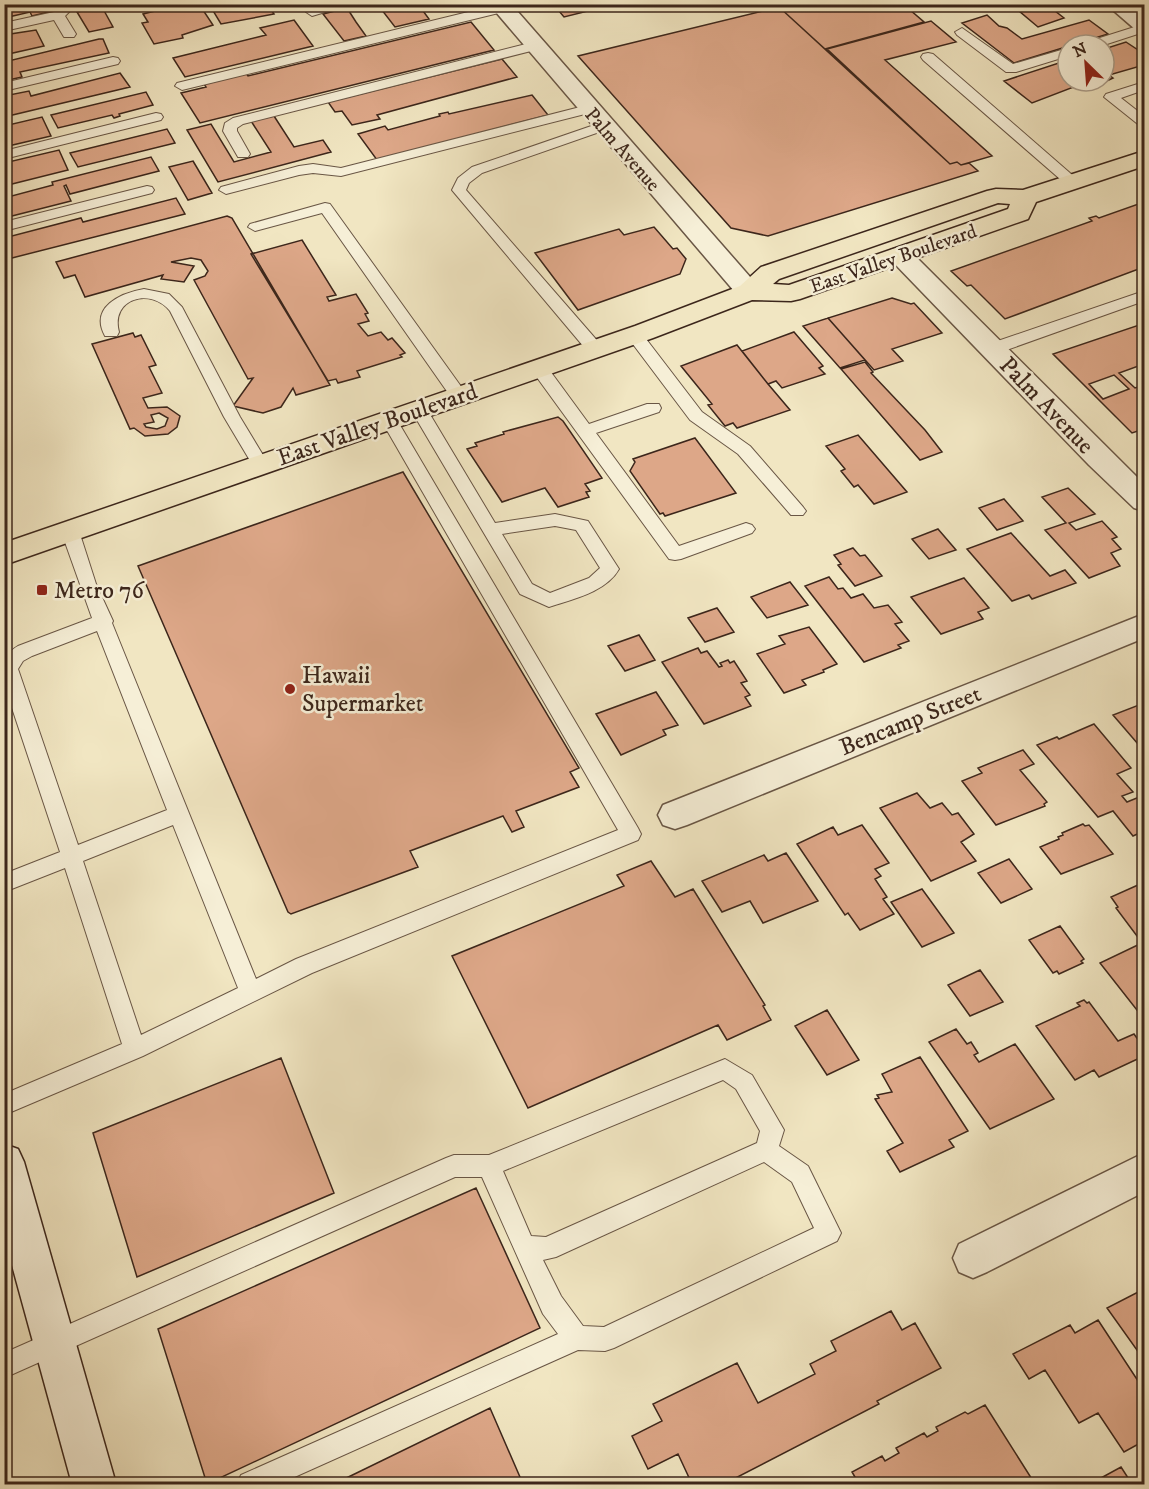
<svg xmlns="http://www.w3.org/2000/svg" width="1149" height="1489" font-family="'IM FELL DW Pica',serif">
  <style>
    .building { fill: #dda788; stroke: #3c261b; stroke-width: 1.5; fill-rule: evenodd }
    .lines { fill: none; stroke-linecap: round; stroke-linejoin: round }
    .service-casing { stroke: #695645; stroke-width: 2 }
    .minor-casing { stroke: #695645; stroke-width: 3 }
    .secondary-casing { stroke: #3c261b; stroke-width: 3 }
    .primary-casing { stroke: #3c261b; stroke-width: 3 }
    .service { fill: #f6efd7; fill-rule: evenodd }
    .minor { fill: #f6efd7; fill-rule: evenodd }
    .secondary { fill: #f6efd7; fill-rule: evenodd }
    .primary { fill: #f1e6c2; fill-rule: evenodd }
    .poi-dot { fill: #8f2418; stroke: #f6efd7; stroke-width: 2 }
    .labels { text-anchor: middle; stroke-width: 5; stroke-linejoin: round; paint-order: stroke }
    .far-street-label { font-size: 20px; fill: #3c261b; stroke: #f6efd7 }
    .street-label { font-size: 24px; fill: #3c261b; stroke: #f6efd7 }
    .poi-label { font-size: 24px; fill: #3c261b; stroke: #f6efd7; text-anchor: start }
  </style>
  <rect width="100%" height="100%" fill="#f1e6c2"/>
  <filter id="stains"><feTurbulence type="fractalNoise" baseFrequency=".00333" numOctaves="4"/><feColorMatrix values="0 0 0 0 .2 0 0 0 0 .09 0 0 0 0 .02 0 0 0 .5 -.17"/></filter>
  <radialGradient id="worn" r=".72"><stop offset=".6" stop-color="#630" stop-opacity="0"/><stop offset="1" stop-color="#630" stop-opacity=".3"/></radialGradient>
  <path class="building" d="M4,4H58L61,9L32,16L30,12L4,18Z
    M199,4L213,25L182,35L183,38L154,44L142,23L148,22L143,14L183,4Z
    M209,4H283L286,8L272,11L274,14L221,24Z
    M418,4L429,19L395,27L378,5Z
    M553,4H616L564,17Z
    M752,4H903L924,22L825,49L779,7L759,12Z
    M1020,4L1023,6L1046,4L1064,18L1038,27L1013,6Z
    M102,7L113,27L89,32L77,12Z
    M779,7L950,164L957,162L961,165L969,163L978,171L768,236L731,228L578,56Z
    M347,8L356,22L366,36L344,41L323,14Z
    M987,15L999,26L1007,28L1022,39L1089,20L1108,34L1014,63L962,23Z
    M294,20L313,46L185,77L173,58L266,35L260,28Z
    M931,21L956,42L885,60L992,156L961,165L957,162L950,164L827,49Z
    M471,22L494,50L200,123L181,93L206,87L204,84L246,73L248,76Z
    M36,30L44,46L4,55V35Z
    M99,39H103L109,53L20,72L22,77L4,81V62Z
    M1126,42L1144,54V65L1109,75L1113,78L1098,85L1080,89L1076,86L1032,103L1004,81L1068,60V81H1104V49Z
    M502,59L517,77L377,115L380,119L375,120L352,125L342,111L335,112L328,102Z
    M120,73L130,87L4,117V96L29,91L31,96Z
    M146,92L153,105L119,114L120,116L114,118L112,115L58,128L51,115Z
    M532,95L548,115L377,160L358,134L385,126L388,130L440,116L439,114L448,112L449,114Z
    M274,116L294,147L323,140L331,152L218,182L187,130L211,124L234,162L271,152L251,121Z
    M42,117L51,136L4,147V126Z
    M167,129L175,143L78,167L70,153Z
    M59,150L68,170L4,186V163Z
    M151,157L159,171L70,194L66,185L64,186L71,201L4,218V198L53,185L52,182Z
    M193,161L212,193L188,200L169,167Z
    M176,198L185,214L4,260V238L81,218L83,222Z
    M1144,202V267L1005,319L971,285L967,286L951,271L1092,221L1089,218L1096,216L1099,218Z
    M227,216L232,218L330,385L296,395L293,388L281,407L263,413L233,406L253,378L248,379L194,280L205,276L208,271L201,260L191,258L171,262L194,266L184,282L161,279L163,275L85,297L75,275L64,278L56,262Z
    M654,227L673,249L677,248L686,259L680,274L578,310L535,253L619,229L624,235Z
    M302,240L336,295L327,297L329,301L356,294L368,313L365,314L369,321L358,324L368,336L381,332L388,340L392,338L405,353L400,355L402,357L357,371L360,377L338,383L336,379L328,381L251,254Z
    M892,298L911,304L914,303L942,333L892,349L903,361L874,370L828,318Z
    M828,318L865,360L840,368L803,326Z
    M1142,324L1144,326V364L1119,373L1135,388L1144,385V429L1132,433L1053,354ZM1114,375L1129,389L1103,399L1089,384Z
    M794,332L823,366L819,368L825,374L782,388L776,381L768,384L742,351Z
    M133,333L135,337L141,335L156,365L149,367L162,393L143,398L148,408L167,407L180,416L177,427L168,434L145,436L134,428L130,429L92,344ZM159,413L168,418L165,426L157,429L146,427L144,424L154,422L151,415Z
    M737,345L768,384L790,410L737,428L733,423L725,426L708,405L712,404L681,366Z
    M865,362L873,372L871,373L925,430L942,452L920,460L841,369Z
    M558,417L563,421L602,478L585,484L590,491L586,492L589,497L558,507L545,488L502,502L467,449L477,446L475,443L504,434L503,432Z
    M858,435L907,492L874,504L858,485L854,487L841,471L845,469L826,446Z
    M695,438L736,493L665,516L663,513L660,514L630,471L635,462L633,459Z
    M403,472L579,768L570,772L579,787L516,811L524,827L512,832L503,816L410,851L418,867L291,914L288,912L138,566Z
    M1068,488L1095,514L1069,523L1076,530L1102,521L1117,537L1112,539L1121,549L1111,553L1120,566L1089,578L1045,530L1066,523L1042,497Z
    M1004,499L1023,521L997,530L979,508Z
    M938,529L956,550L929,559L912,539Z
    M1011,533L1050,576L1065,570L1076,583L1032,599L1029,595L1012,601L967,549Z
    M853,548L860,556L865,555L882,576L855,586L838,565L841,564L834,555Z
    M829,577L838,589L843,588L851,598L863,594L874,608L888,605L902,622L895,624L909,641L898,645L901,648L864,662L805,586Z
    M964,578L989,608L978,612L983,619L941,634L911,597Z
    M790,582L808,605L767,618L751,597Z
    M717,608L734,632L705,642L688,618Z
    M809,627L837,664L823,670L824,672L802,680L806,685L784,693L757,654L785,644L779,636Z
    M639,635L655,660L625,671L608,646Z
    M698,648L701,653L707,651L719,667L722,666L720,663L728,660L730,663L734,661L747,681L741,683L750,695L745,697L751,706L704,724L662,662Z
    M656,692L678,725L663,730L666,735L621,755L596,714Z
    M1144,703V751L1113,715Z
    M1094,724L1131,768L1117,774L1133,792L1122,796L1127,802L1144,795V831L1133,836L1113,811L1098,817L1037,745L1057,737L1059,739Z
    M1023,750L1034,764L1020,770L1047,802L1044,804L1045,806L996,825L962,781L982,773L978,768Z
    M917,793L930,808L942,803L952,815L958,813L974,834L961,842L976,861L931,881L880,808Z
    M1083,824L1085,826L1089,825L1113,854L1061,874L1040,847L1059,839L1058,837L1063,835L1062,833Z
    M862,825L889,863L875,869L881,876L875,879L887,897L883,899L894,914L860,930L848,913L845,915L797,844L833,827L838,835Z
    M786,853L818,901L763,923L750,901L722,912L702,881L764,855L768,861Z
    M1009,859L1032,889L1001,903L978,873Z
    M651,861L675,897L693,889L765,1005L763,1006L771,1020L727,1040L718,1025L528,1108L452,956L624,886L617,875Z
    M1138,885L1144,893V938L1140,940L1116,908L1118,907L1111,897Z
    M922,889L954,933L922,947L891,902Z
    M1060,926L1084,959L1081,961L1083,963L1059,974L1057,971L1053,973L1029,940Z
    M1144,942V1019L1100,963Z
    M980,970L1003,1002L970,1016L948,985Z
    M1084,1000L1087,1003L1089,1002L1118,1041L1134,1034L1144,1048V1056L1099,1077L1094,1070L1075,1080L1036,1026L1080,1006L1077,1003Z
    M827,1010L859,1060L827,1075L795,1026Z
    M956,1029L967,1044L971,1042L978,1053L974,1055L979,1062L1015,1044L1054,1099L990,1129L929,1042Z
    M920,1057L968,1131L949,1140L954,1147L900,1172L887,1151L903,1143L875,1099L879,1098L877,1095L892,1092L882,1074Z
    M281,1058L334,1193L137,1277L93,1133Z
    M476,1188L540,1328L207,1484L158,1329Z
    M1144,1289V1360L1107,1308Z
    M891,1311L902,1330L915,1323L941,1368L877,1401L879,1404L724,1484H692L678,1454L648,1469L632,1436L662,1421L653,1404L737,1363L758,1403L815,1374L810,1364L836,1351L831,1341Z
    M1098,1320L1144,1390V1441L1124,1452L1098,1413L1079,1423L1045,1370L1029,1379L1013,1354L1070,1325L1075,1333Z
    M985,1405L1035,1484H828L839,1479L841,1484L855,1477L852,1472L882,1456L885,1461L899,1453L896,1448L924,1433L927,1437L938,1431L936,1427L965,1412L968,1414Z
    M490,1408L523,1484H334Z
    M1121,1467L1132,1484H1090Z"/>
  <g class="lines">
    <defs>
      <path id="service" d="M63,4H77L65,16L76,34L74,37H64L54,20L4,31V23L54,12Z
        M328,4H352L312,16L306,12L307,9Z
        M501,4L507,5L508,8L507,11L182,90L175,86L177,83Z
        M1144,24V32L1104,45H1085L1087,42Z
        M962,28L1013,64L1068,48V56L1016,72H1006L957,35L955,32Z
        M534,42L539,43L541,46L539,49L243,124L237,128V131L250,154L248,157H238L223,131L225,123L233,118Z
        M928,53L933,54L1078,180L1080,183L1078,186H1068L923,60L921,57L923,54Z
        M113,57L118,58L120,61L118,64L4,91V83Z
        M1144,82V90L1121,98L1144,116V126L1139,125L1104,97L1106,94Z
        M588,105L593,106L595,109L593,112L341,176L313,173L299,175L226,194L219,190L221,187L299,166L313,164L341,168Z
        M156,113L161,114L163,117L161,120L4,159V151Z
        M603,122L610,126L608,129L482,173L469,183L466,190L601,345L603,349L601,353H589L452,190L458,178L472,167Z
        M147,186L152,187L154,190L152,193L4,231V222Z
        M325,203L330,204L465,392L467,396L465,400H453L322,213L255,231L248,227L250,224Z
        M144,289L169,294L182,307L240,417L269,465L267,469H255L224,417L170,311C151,287 110,298 119,332L117,336H105C89,307 121,293 144,289Z
        M1144,291V301L998,353H986L984,349L986,345Z
        M634,330L640,331L702,412L750,446L803,507L806,511L803,515H791L738,454L690,420L626,335Z
        M539,363L545,364L589,424L647,404H659L661,408L659,412L596,433L679,546L746,523L752,525L755,529L752,533L681,559L675,560L669,559L533,372L531,368L533,364Z
        M419,405L425,406L495,523L555,514L588,521L619,569C606,592 573,599 549,607L520,594L411,410L413,406ZM555,526L576,530L600,568L589,578L550,593L532,584L502,534Z
        M389,414L395,416L397,420L638,828L641,834L638,840L312,973L143,1056L4,1115V1094L122,1044L65,868L4,892V874L60,852L4,684C4,667 2,655 18,646L92,618L61,531L64,527L70,525L76,527L79,531L96,584L113,621L112,623L256,979L296,959L618,830L381,420L383,416ZM97,631L167,810L78,845L18,669L23,661L32,656ZM173,825L238,988L141,1035L83,861Z
        M725,1059L752,1075L784,1130L779,1146L808,1166L841,1233L837,1241L614,1348L605,1351L578,1350L279,1484H237L241,1475L558,1334L543,1314L482,1177H455L4,1378V1353L446,1158L454,1155H489ZM723,1080L736,1089L760,1131L757,1143L546,1237L531,1236L503,1171ZM764,1162L792,1182L814,1228L604,1327L583,1326L561,1296L543,1260L556,1257Z"/>
      <path id="minor" d="M489,4H511L758,286L762,292L758,298L749,300L740,298Z
        M1106,4H1130L1144,15V31L1136,30Z
        M900,247L909,250L1144,484V511L1134,508L1089,465L891,260L887,255L891,250Z
        M1144,614V638L687,825L675,829L663,825L658,815L663,805Z
        M1144,1153V1192L987,1272L973,1278L959,1272L953,1258L959,1244Z"/>
      <path id="secondary" d="M4,1144L18,1149L24,1162L116,1484H72L4,1236Z"/>
      <path id="primary" d="M1144,151V166L1036,202L1028,219L800,299L791,301L752,300L653,338L4,565V543L635,326L740,286L761,267L987,191L996,189L1023,190ZM998,203L1010,204L1008,209L789,285L773,284L779,279Z"/>
    </defs>
    <use href="#service" class="service-casing"/>
    <use href="#minor" class="minor-casing"/>
    <use href="#secondary" class="secondary-casing"/>
    <use href="#primary" class="primary-casing"/>
    <use href="#service" class="service"/>
    <use href="#minor" class="minor"/>
    <use href="#secondary" class="secondary"/>
    <use href="#primary" class="primary"/>
  </g>
  <g class="poi-dot">
    <rect x="36" y="584" width="12" height="12" rx="3"/>
    <circle cx="290" cy="689" r="6"/>
  </g>
  <g class="labels">
    <g class="far-street-label">
      <text transform="translate(623 149) rotate(49)" y="7">Palm Avenue</text>
      <text transform="translate(893 258) rotate(-19)" y="7">East Valley Boulevard</text>
    </g>
    <g class="street-label">
      <text transform="translate(1047 405) rotate(46)" y="8">Palm Avenue</text>
      <text transform="translate(377 424) rotate(-19)" y="8">East Valley Boulevard</text>
      <text transform="translate(910 720) rotate(-22)" y="8">Bencamp Street</text>
    </g>
    <g class="poi-label">
      <text x="54" y="598">Metro 76</text>
      <text x="302" y="683">Hawaii<tspan x="302" dy="28">Supermarket</tspan></text>
    </g>
  </g>
  <rect width="1149" height="1489" fill="none" stroke="#f1e6c2" stroke-width="24"/>
  <rect x="6" y="6" width="1137" height="1477" fill="none" stroke="#3c261b" stroke-width="3"/>
  <rect x="12" y="12" width="1125" height="1465" fill="none" stroke="#3c261b" stroke-width="1.5"/>
  <g transform="translate(1086 63) rotate(335)"><circle r="28" fill="#f6efd7" stroke="#ac9f8c" stroke-width="1.5"/>
  <path d="M0-4.5L10 22L0 15L-10 22Z" fill="#8f2418"/>
  <text y="-9" font-size="16" font-weight="bold" text-anchor="middle" fill="#3c261b">N</text>
  </g>
  <rect width="100%" height="100%" filter="url(#stains)"/>
  <rect width="100%" height="100%" fill="url(#worn)"/>
</svg>
